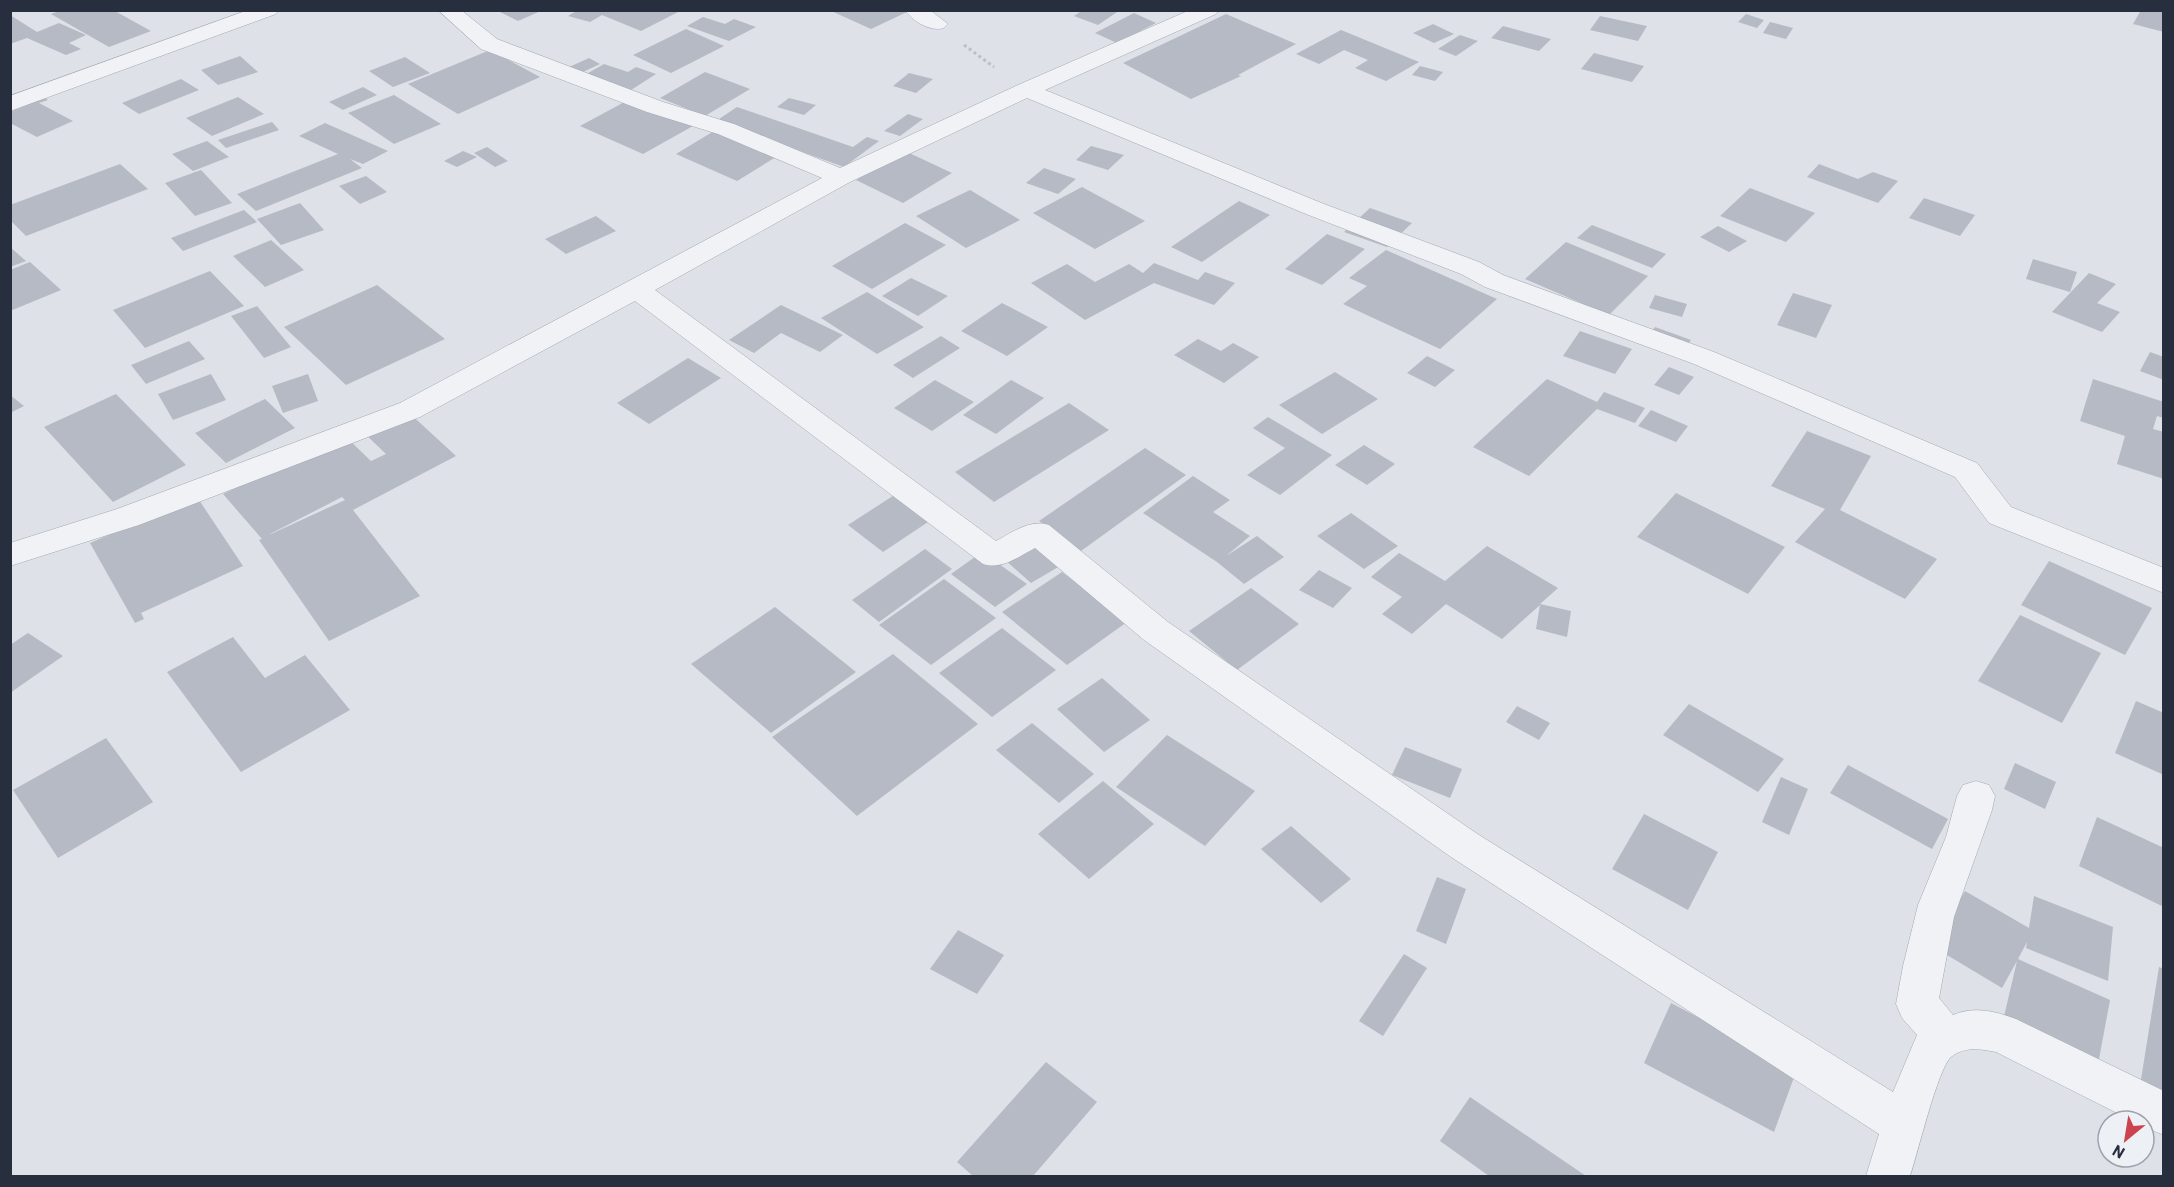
<svg xmlns="http://www.w3.org/2000/svg" width="2174" height="1187" font-family="Barlow,sans-serif">
  <style>
    .building { fill: #b5bac4; fill-rule: evenodd }
    .lines { fill: none; stroke-linecap: round; stroke-linejoin: round }
    .street-casing { stroke: #a3a8b1; stroke-width: 1 }
    .path { stroke: #bcbfc6; stroke-width: 3; stroke-dasharray: 3 3; stroke-linecap: butt }
    .street { fill: #f0f2f6; fill-rule: evenodd }
  </style>
  <rect width="100%" height="100%" fill="#dee1e7"/>
  <path class="building" d="M62,10H113L151,31L109,47L51,14Z
    M496,10H543L518,21Z
    M578,10H682L641,31L602,15L590,22L568,16Z
    M829,10H903L907,12L871,29Z
    M1083,10H1120L1098,25L1074,16Z
    M2141,10H2164V32L2133,24Z
    M1134,13L1156,23L1117,43L1095,33Z
    M1226,14L1296,44L1238,75L1241,76L1191,99L1123,63Z
    M1746,14L1764,20L1757,28L1738,22Z
    M10,15L37,32L59,23L86,35L69,43L81,49L66,55L27,38L10,44Z
    M1600,16L1647,26L1638,41L1590,30Z
    M703,17L725,24L734,19L756,27L729,41L687,26Z
    M1770,22L1793,28L1786,39L1763,33Z
    M1433,24L1454,34L1434,43L1413,33Z
    M1503,26L1551,39L1539,51L1491,38Z
    M686,29L724,46L671,73L633,55Z
    M1341,30L1419,62L1386,81L1355,68L1368,60L1344,50L1319,64L1296,54Z
    M1460,35L1478,41L1456,56L1438,49Z
    M490,50L540,77L458,114L408,84Z
    M1594,53L1644,66L1632,82L1581,69Z
    M240,56L258,72L218,85L201,70Z
    M405,57L430,73L393,87L369,71Z
    M589,58L600,64L568,79L556,73Z
    M604,64L628,72L636,67L656,74L628,92L583,76Z
    M1420,66L1443,72L1435,81L1412,75Z
    M705,72L750,89L705,116L660,98Z
    M909,73L933,79L916,93L893,86Z
    M181,79L199,90L139,114L122,103Z
    M363,87L377,95L343,110L329,102Z
    M38,91L48,100L39,103L73,121L37,137L10,123V112L27,105Z
    M394,95L441,124L394,144L348,113Z
    M238,97L264,114L212,136L186,118Z
    M789,98L816,105L804,115L777,107Z
    M630,99L693,126L643,154L580,126Z
    M737,107L853,147L867,137L879,141L844,167L716,121Z
    M908,114L923,119L900,136L884,131Z
    M272,122L279,130L226,148L218,140Z
    M325,123L388,151L363,164L350,159L362,168L256,211L237,194L338,154L299,136Z
    M714,131L776,157L737,181L676,154Z
    M207,141L229,157L193,171L172,154Z
    M1091,146L1124,155L1108,170L1076,160Z
    M487,147L508,161L495,167L474,153Z
    M463,151L477,157L457,167L444,161Z
    M905,151L952,173L903,203L856,180Z
    M120,164L148,189L26,236L10,220V205Z
    M1819,164L1858,179L1873,172L1898,181L1878,203L1807,177Z
    M1044,168L1076,179L1058,194L1026,183Z
    M201,170L232,203L195,216L165,183Z
    M366,176L387,192L360,204L339,186Z
    M1082,187L1145,221L1095,249L1033,213Z
    M1750,188L1815,213L1786,242L1720,216Z
    M970,190L1020,220L966,248L916,216Z
    M1924,198L1975,215L1960,236L1909,218Z
    M1239,201L1270,215L1202,262L1171,247Z
    M300,203L324,230L281,245L257,219Z
    M1370,208L1412,223L1387,247L1344,232Z
    M244,210L257,222L183,251L171,238Z
    M596,216L616,231L566,254L545,239Z
    M905,223L946,245L872,289L832,266Z
    M1592,225L1666,254L1652,268L1577,238Z
    M1718,226L1747,241L1729,252L1700,237Z
    M1327,234L1365,249L1322,285L1285,269Z
    M271,240L304,270L265,287L233,256Z
    M1566,242L1648,276L1609,315L1525,279Z
    M10,247L26,261L10,267Z
    M1386,250L1497,299L1440,349L1343,304L1367,286L1349,278Z
    M2033,259L2077,272L2070,292L2026,279Z
    M30,262L61,290L10,311V270Z
    M1154,263L1198,280L1205,272L1235,283L1214,305L1154,283L1085,320L1031,283L1067,264L1095,282L1129,264L1143,273Z
    M210,271L244,306L145,348L113,310Z
    M2089,273L2116,284L2097,303L2120,312L2102,332L2052,312Z
    M911,278L948,296L918,316L882,296Z
    M377,285L445,339L346,385L284,327Z
    M867,292L924,327L877,354L821,318Z
    M1793,293L1832,305L1816,338L1777,325Z
    M1655,295L1687,304L1682,317L1649,308Z
    M1002,303L1048,327L1007,356L961,331Z
    M781,305L843,335L820,352L781,333L754,353L729,340Z
    M257,306L291,347L264,358L231,316Z
    M1655,327L1691,340L1680,355L1644,342Z
    M1580,331L1632,349L1615,374L1563,356Z
    M941,336L960,348L913,378L893,365Z
    M1198,339L1221,351L1233,343L1259,357L1224,383L1174,355Z
    M189,341L205,359L146,384L131,365Z
    M2150,352L2164,357V380L2140,371Z
    M1427,356L1455,370L1435,387L1407,373Z
    M688,358L721,378L649,424L617,403Z
    M1669,367L1694,377L1679,395L1654,385Z
    M1335,372L1378,399L1322,434L1279,405Z
    M211,374L226,400L173,420L158,394Z
    M308,374L318,401L283,413L272,386Z
    M1547,379L1597,402L1604,392L1645,408L1635,423L1597,409L1529,476L1473,447Z
    M2093,379L2164,402V418L2157,416L2153,429L2164,432V479L2117,464L2125,436L2080,421Z
    M935,380L974,402L932,431L894,408Z
    M1011,380L1044,398L996,434L963,415Z
    M116,394L186,465L113,502L44,427Z
    M10,395L24,406L10,413Z
    M265,399L295,428L226,463L195,433Z
    M1069,403L1109,430L994,502L955,472Z
    M406,410L456,456L353,510L420,596L329,641L259,540L262,539L223,494L344,435L371,461L386,454L362,431ZM342,497L345,500L271,534H270Z
    M1651,410L1688,426L1676,442L1638,426Z
    M1268,417L1332,455L1280,495L1247,475L1285,448L1253,428Z
    M1807,431L1871,456L1840,510L1937,559L1905,599L1795,542L1825,509L1771,486Z
    M1364,445L1395,464L1367,485L1335,465Z
    M1145,448L1186,475L1081,551L1039,521Z
    M1193,476L1230,500L1213,512L1250,536L1226,556L1257,536L1284,557L1244,584L1217,562L1143,513Z
    M899,492L934,518L883,552L848,525Z
    M1676,493L1785,547L1748,594L1637,537Z
    M197,497L243,566L141,613L144,619L135,623L90,543Z
    M1351,513L1398,546L1364,569L1317,536Z
    M1038,540L1065,563L1031,583L1005,560Z
    M1487,546L1558,588L1540,604L1571,611L1567,637L1536,629L1540,605L1502,639L1446,604L1412,634L1382,614L1402,597L1371,577L1399,553L1445,581Z
    M925,549L952,569L879,622L852,600Z
    M982,552L1027,584L995,607L951,574Z
    M2049,561L2152,608L2125,655L2021,605Z
    M1319,570L1352,588L1333,608L1299,590Z
    M1062,572L1127,622L1067,665L1002,612Z
    M944,579L996,618L931,665L879,625Z
    M1251,588L1299,624L1237,670L1189,631Z
    M775,607L856,672L771,733L691,664Z
    M2020,615L2101,653L2062,723L1978,681Z
    M1002,628L1056,670L992,717L939,673Z
    M28,633L63,656L10,693V645Z
    M233,637L265,678L305,655L350,710L241,772L167,672Z
    M893,654L978,724L857,816L772,737Z
    M1102,678L1150,720L1104,752L1057,709Z
    M2136,701L2164,713V775L2115,753Z
    M1689,704L1784,759L1758,792L1663,735Z
    M1517,706L1550,723L1539,740L1506,722Z
    M1032,723L1094,774L1059,803L996,750Z
    M1167,735L1255,791L1205,846L1116,787Z
    M106,738L153,802L58,858L13,790Z
    M1405,747L1462,769L1450,798L1392,775Z
    M2015,763L2056,782L2045,809L2004,789Z
    M1848,765L1948,819L1932,849L1830,793Z
    M1781,777L1808,789L1789,835L1762,822Z
    M1103,781L1154,824L1089,879L1038,834Z
    M1644,814L1718,852L1688,910L1612,869Z
    M2097,817L2164,848V907L2079,866Z
    M1291,826L1351,879L1321,903L1261,849Z
    M1437,877L1466,889L1446,944L1416,931Z
    M1965,891L2029,928L2034,896L2113,927L2108,981L2026,948L2027,942L2018,959L2110,1000L2094,1086L1998,1042L2017,961L2002,988L1932,946Z
    M958,930L1004,955L977,994L930,969Z
    M1404,954L1427,968L1383,1036L1359,1021Z
    M2159,967L2164,969V1103L2139,1092Z
    M1671,1003L1797,1069L1774,1132L1644,1063Z
    M1046,1062L1097,1102L1033,1176H973L957,1162Z
    M1470,1097L1586,1176H1489L1440,1141Z"/>
  <g class="lines">
    <defs>
      <path id="street" d="M248,10H279L276,14L10,111V96Z
        M438,10H461L497,39L663,102L734,124L840,168L1018,85L1190,10H1219L1216,14L1045,90L1324,204L1479,262L1503,275L1714,352L1977,463L2011,507L2164,568V593L1989,523L1955,477L1694,364L1485,287L1461,274L1306,214L1027,98L850,182L655,290L996,541C1013,532 1030,519 1049,525L1168,622L1479,835L1893,1092L1917,1035L1902,1018L1896,1004L1903,966L1918,905L1946,837L1957,796L1963,785L1976,781L1989,785L1995,796L1992,810L1954,917L1939,998L1953,1015C1974,1006 1995,1011 2016,1019L2164,1091V1135L2144,1127V1121H2133L1996,1052C1980,1049 1965,1046 1951,1057C1938,1068 1917,1156 1910,1176H1866L1879,1134L1451,857L1144,640L1035,548C1018,557 1002,570 983,564L635,301L420,417L139,525L10,566V543L117,509L400,403L822,178L718,134L647,112L481,49Z
        M905,10H930L948,24L944,28C931,32 913,22 905,10Z"/>
    </defs>
    <use href="#street" class="street-casing"/>
    <path class="path" d="M964,45L994,67"/>
    <use href="#street" class="street"/>
  </g>
  <rect width="2174" height="1187" fill="none" stroke="#272e3e" stroke-width="24"/>
  <g transform="translate(2126 1139) rotate(210)"><circle r="28" fill="#edf0f5" stroke="#9ea2ac" stroke-width="1.5"/>
  <path d="M0-4.5L10 22L0 15L-10 22Z" fill="#cc424d"/>
  <text y="-9" font-size="16" font-weight="bold" text-anchor="middle" fill="#272e3e">N</text>
  </g>
</svg>
